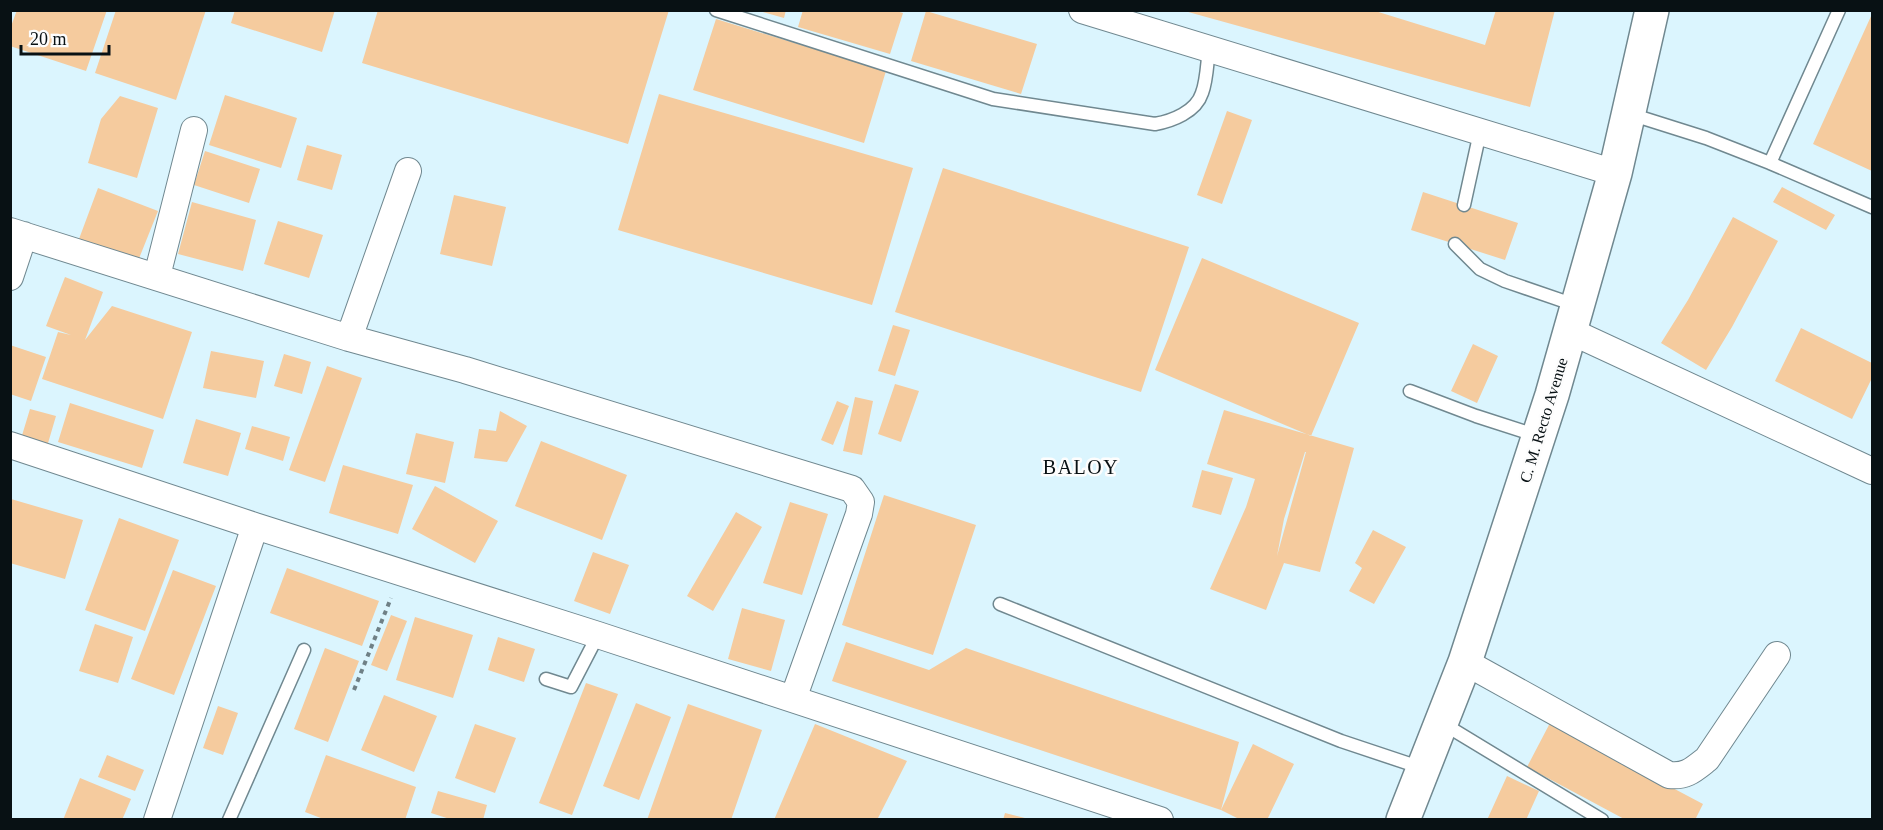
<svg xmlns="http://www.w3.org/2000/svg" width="1883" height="830" font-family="Georgia,serif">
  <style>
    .building { fill: #f5cb9e; fill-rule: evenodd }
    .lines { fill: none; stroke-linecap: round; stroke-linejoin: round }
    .lane-casing { stroke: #708890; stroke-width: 15 }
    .street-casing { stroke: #708890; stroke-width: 28 }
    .highway-casing { stroke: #708890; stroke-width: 36 }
    .path { stroke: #6f8086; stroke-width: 4; stroke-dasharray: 4.5 4.5; stroke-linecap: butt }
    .lane { stroke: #fff; stroke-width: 12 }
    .street { stroke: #fff; stroke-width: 26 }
    .highway { stroke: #fff; stroke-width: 33 }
    .labels { text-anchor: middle; stroke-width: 5; stroke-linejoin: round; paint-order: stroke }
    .street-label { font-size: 16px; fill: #081114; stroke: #fdfdfd }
    .quarter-label { font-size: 20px; letter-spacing: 1.5px; fill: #081114; stroke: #fdfdfd }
  </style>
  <rect width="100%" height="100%" fill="#dbf5fe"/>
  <path class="building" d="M17,10H107L86,71L10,46V29Z
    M116,10H206L176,100L95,73Z
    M235,10H335L322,52L231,23Z
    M378,10H669L628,144L362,63Z
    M756,10H786L784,18Z
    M803,10H893L903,13L890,54L798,27Z
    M1181,10H1372L1485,45L1496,10H1555L1530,107Z
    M926,11L1037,44L1021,94L911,61Z
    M1872,14V171L1813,144Z
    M716,19L886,71L864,143L693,90Z
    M659,94L913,168L872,305L618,230Z
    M225,95L297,118L281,168L209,145Z
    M120,96L158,108L137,178L88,163L101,119Z
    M1227,111L1252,120L1222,204L1197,195Z
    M307,145L342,155L332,190L297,180Z
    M205,151L260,169L249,203L194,185Z
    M943,168L1189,247L1141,392L895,312Z
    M1782,187L1835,215L1826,230L1773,202Z
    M98,188L158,211L138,261L79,239Z
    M1423,192L1518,223L1505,260L1411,230Z
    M454,195L506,207L492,266L440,254Z
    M192,202L256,220L243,271L178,254Z
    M1733,217L1778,241L1732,327L1706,370L1661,343L1688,300Z
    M278,221L323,235L309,278L264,264Z
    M1202,258L1359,323L1311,436L1155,370Z
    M65,277L103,292L85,340L112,306L192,332L163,419L42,379L58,332L71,335L46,326Z
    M893,325L910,330L895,376L878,371Z
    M1801,328L1872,363V378L1852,419L1775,381Z
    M1473,344L1498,356L1477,403L1451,391Z
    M10,345L46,357L31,401L10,394Z
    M211,351L264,361L256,398L203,388Z
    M284,354L311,362L302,394L274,386Z
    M327,366L362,378L325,482L289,470Z
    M895,384L919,391L901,442L878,434Z
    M855,397L873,401L862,455L843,451Z
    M837,401L849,406L833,445L821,440Z
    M70,403L154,430L142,468L58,442Z
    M30,409L56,416L46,450L20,442Z
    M1224,410L1354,448L1320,572L1284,563L1266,610L1210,589L1246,507L1255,479L1207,464ZM1305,452H1306L1277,556L1284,519Z
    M500,411L527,426L507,462L474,458L479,429L496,431Z
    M196,419L241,433L228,476L183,463Z
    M252,426L290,437L283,461L245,449Z
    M416,433L454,442L445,483L406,474Z
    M541,441L627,475L602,540L515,506Z
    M343,465L413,485L398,534L329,513Z
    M1202,470L1233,478L1221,515L1192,507Z
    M435,486L498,521L475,563L412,529Z
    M884,495L976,525L933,655L842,625Z
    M11,499L83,520L65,579L10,563Z
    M790,502L828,514L802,595L763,583Z
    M736,512L762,527L713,611L687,596Z
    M119,518L179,540L145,631L85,610Z
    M1373,530L1406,547L1374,604L1349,591L1362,568L1355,563Z
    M593,552L629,565L610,614L574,601Z
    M287,568L379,601L362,646L270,613Z
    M173,570L216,586L174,695L131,679Z
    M742,608L785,620L771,671L728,659Z
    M391,615L407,621L387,671L371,665Z
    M415,617L473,635L453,698L396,680Z
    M95,624L133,637L118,683L79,671Z
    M498,637L535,649L524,682L488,670Z
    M846,642L929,670L966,648L1239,742L1221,810L832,681Z
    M325,648L359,661L328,742L294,729Z
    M586,683L618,694L572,815L539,803Z
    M384,695L437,716L414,772L361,750Z
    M636,703L671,717L639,800L603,786Z
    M688,704L762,730L731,820H647Z
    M218,706L238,713L223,755L203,748Z
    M1550,723L1703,804L1695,820H1626L1527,767Z
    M475,724L516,738L495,793L455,778Z
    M815,724L907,761L877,820H774Z
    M1253,744L1294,764L1267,820H1241L1221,810Z
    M107,755L144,770L135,791L98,777Z
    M326,755L416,787L405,820H326L305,812Z
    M1507,776L1539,791L1526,820H1487Z
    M80,778L131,799L122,820H63Z
    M438,791L487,805L483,820H453L431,813Z
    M1005,813L1029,819V820H1003Z"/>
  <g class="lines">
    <defs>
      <path id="lane" d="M716,10L993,99L1155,124C1172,121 1196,112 1202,93C1207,80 1207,63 1209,49
        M1630,114L1706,138L1770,163L1872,207
        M1770,163L1839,10
        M1464,205L1480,132
        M1455,244L1480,269L1505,281L1575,305
        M1410,391L1476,416L1538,436
        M1000,604L1341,741L1422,768
        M546,679L571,687L598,635
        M1442,723L1602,820
        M229,820L304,650"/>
      <path id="street" d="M1082,10L1615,173
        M10,231L349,338L465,370L852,489L861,502L859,514L793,699
        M157,276L194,130
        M10,277L24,235
        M1570,331L1872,471
        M349,338L408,171
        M10,445L255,526L598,635L1160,820
        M1465,662L1669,775C1686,777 1693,770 1707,759L1777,655
        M157,820L255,526"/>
      <path id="highway" d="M1403,820L1465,662L1552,395L1615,173L1652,10"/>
    </defs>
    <use href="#lane" class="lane-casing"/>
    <use href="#street" class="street-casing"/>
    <use href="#highway" class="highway-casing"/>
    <path class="path" d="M354,690L391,598"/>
    <use href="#lane" class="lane"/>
    <use href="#street" class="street"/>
    <use href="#highway" class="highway"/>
  </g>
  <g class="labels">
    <g class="street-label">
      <text transform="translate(1543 420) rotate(-73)" y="6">C. M. Recto Avenue</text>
    </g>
    <g class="quarter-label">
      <text x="1081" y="474">BALOY</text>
    </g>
  </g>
  <rect width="1883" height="830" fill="none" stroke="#081114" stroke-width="24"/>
  <path d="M21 45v9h88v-9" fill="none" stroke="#081114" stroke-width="3"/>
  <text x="30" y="45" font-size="18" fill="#081114" stroke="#fdfdfd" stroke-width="4.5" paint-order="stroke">20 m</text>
</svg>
